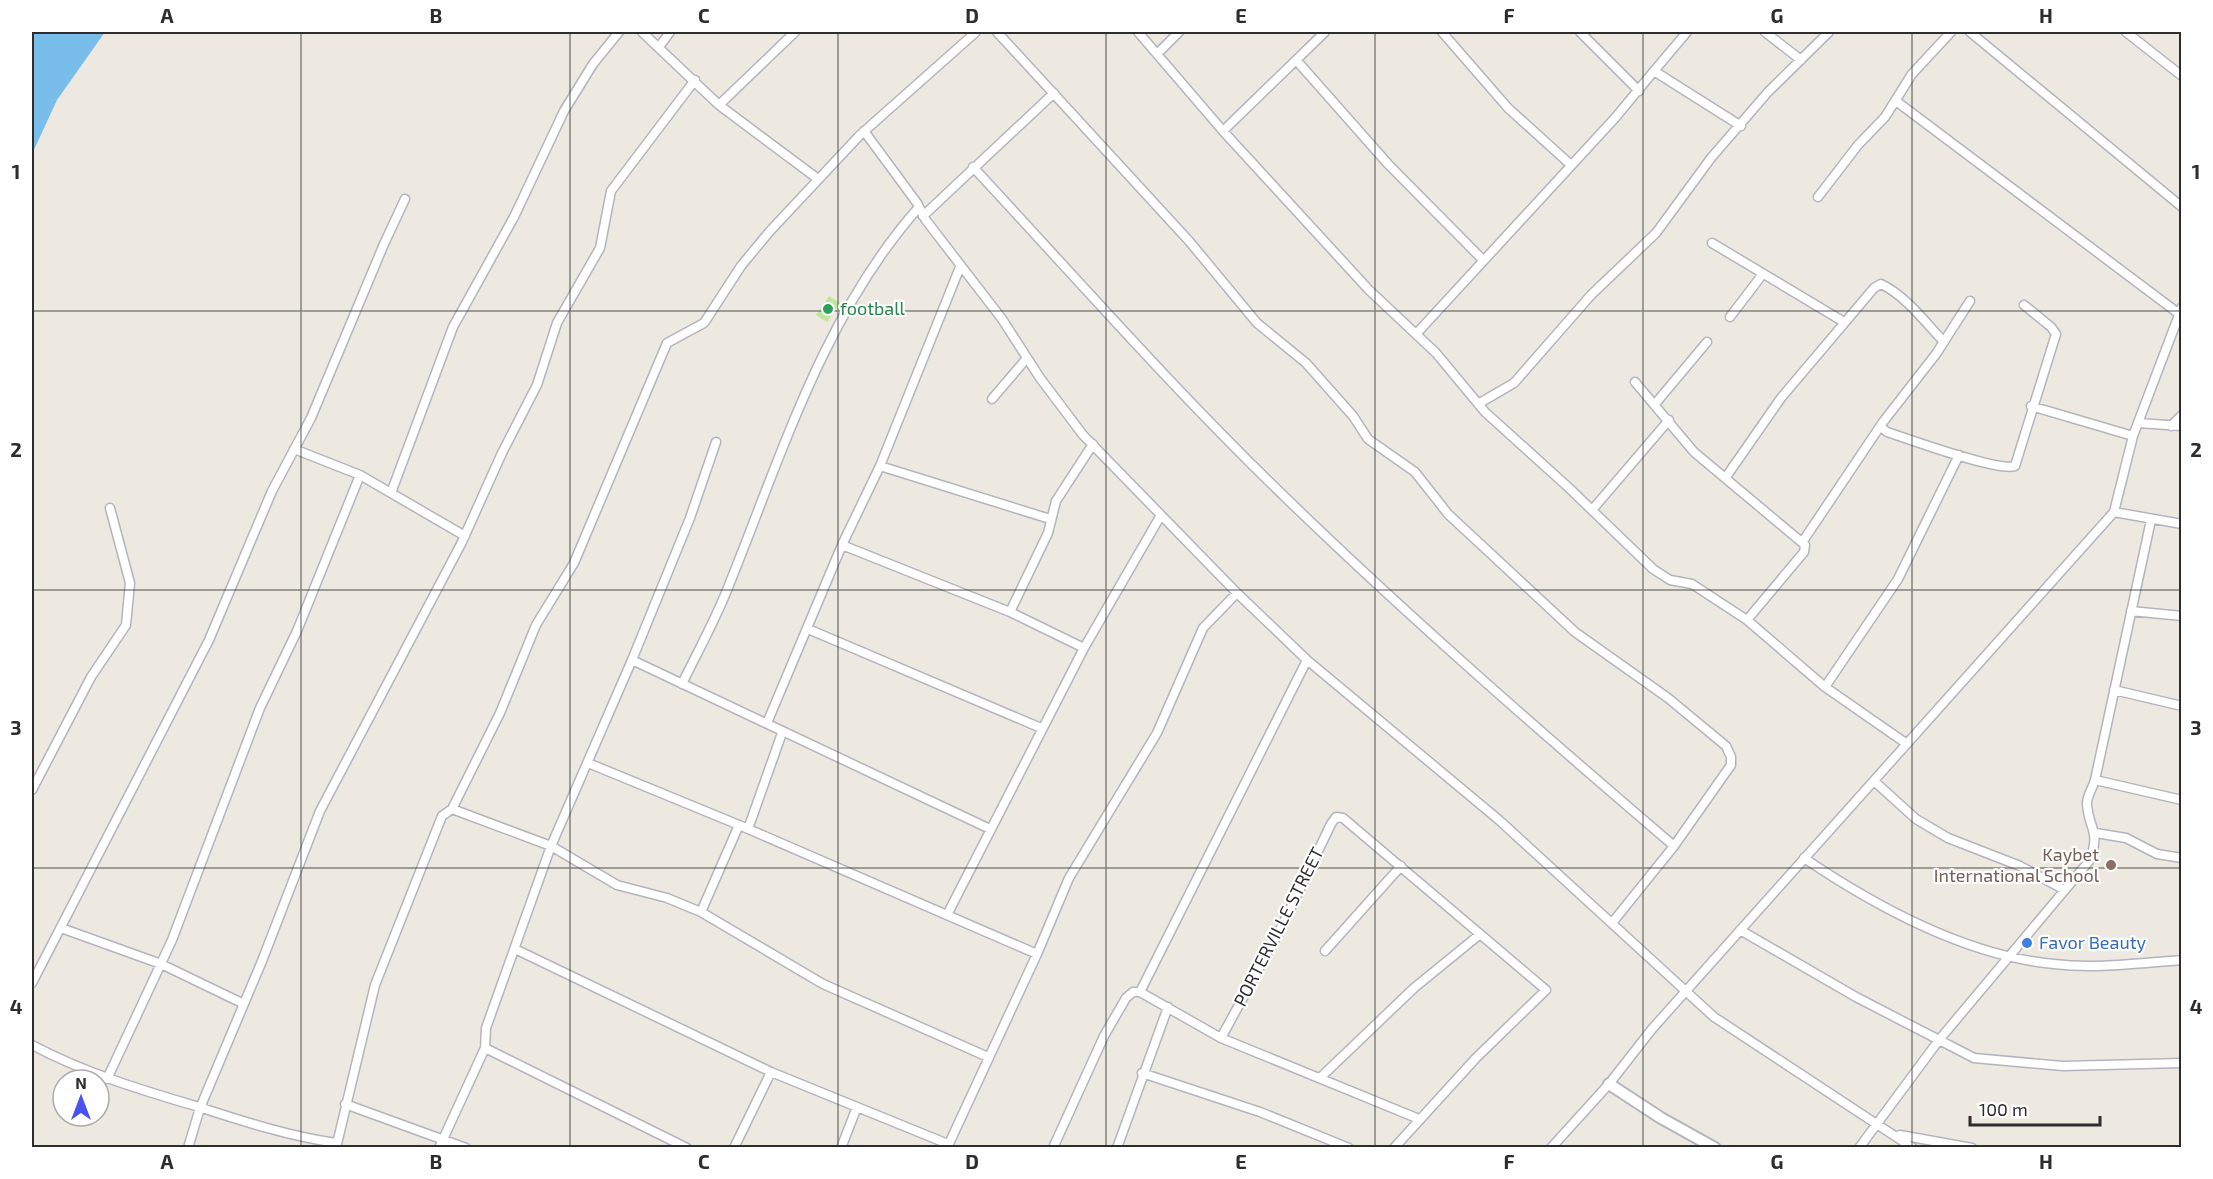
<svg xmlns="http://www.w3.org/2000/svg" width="2213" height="1179" font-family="'Exo 2',sans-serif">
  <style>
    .pitch { fill: #bee79c }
    .water { fill: #79bdea }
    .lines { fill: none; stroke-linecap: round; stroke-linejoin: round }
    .minor-casing { stroke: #b3b4bf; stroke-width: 11 }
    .tertiary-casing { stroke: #b3b4bf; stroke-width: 14 }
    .minor { stroke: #fff; stroke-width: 8 }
    .tertiary { stroke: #fff; stroke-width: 10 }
    .grid { fill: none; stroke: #2d2d2d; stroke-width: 1.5; stroke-opacity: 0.55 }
    .leisure-dot { fill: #2e9e5b; stroke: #fff; stroke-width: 2 }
    .education-dot { fill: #8d6e63; stroke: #fff; stroke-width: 2 }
    .shop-dot { fill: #3f7fe0; stroke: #fff; stroke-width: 2 }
    .labels { text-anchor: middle; stroke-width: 4.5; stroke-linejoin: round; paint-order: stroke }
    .leisure-label { font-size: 18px; fill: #27864d; stroke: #fff; text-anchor: start }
    .education-label { font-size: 18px; fill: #785e54; stroke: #fff; text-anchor: end }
    .street-label { font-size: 18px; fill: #2d2d2d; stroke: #fff }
    .shop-label { font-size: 18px; fill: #366cbe; stroke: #fff; text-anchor: start }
    .neatline { fill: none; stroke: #2d2d2d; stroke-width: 2 }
    .grid-label { font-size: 20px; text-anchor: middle; font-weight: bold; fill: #2d2d2d }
  </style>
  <rect width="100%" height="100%" fill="#ede9e0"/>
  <path class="pitch" d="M829,296L840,303L827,322L816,315Z"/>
  <path class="water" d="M32,32H105L57,100L32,154Z"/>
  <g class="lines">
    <defs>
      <path id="minor" d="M642,32L719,105L818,179
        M997,32L1189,241L1257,323L1306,363L1353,416L1368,439L1415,472L1448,514L1575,632L1668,698L1726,746L1731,757V765L1674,846L1612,923
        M1138,32L1223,131L1369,290L1436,353L1485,412L1568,487L1653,569L1670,580L1692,584L1747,620L1825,687L1907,744
        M1442,32L1508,108L1571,165
        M1580,32L1639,91
        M1765,32L1801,60
        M1970,32L2182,207
        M2126,32L2182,76
        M659,47L670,32
        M1157,54L1179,32
        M1297,61L1388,164L1483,260
        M1654,71L1687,32
        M1896,101L2178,313
        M719,105L795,32
        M864,131L917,203L925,219L1002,319L1040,378L1083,435L1237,593L1307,660L1499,820L1714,1017L1913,1148
        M1223,131L1325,32
        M973,167C1077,279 1177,393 1287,499C1412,620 1542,733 1674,846
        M1818,197L1858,145L1885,117L1912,74L1951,32
        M923,216L1054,93
        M1712,243L1844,322
        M1730,317L1762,275
        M1417,333L1615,118L1654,71L1741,126
        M1635,382L1694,452L1805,545L1804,552L1747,620
        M992,399L1027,358
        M1478,404L1514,383L1591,295L1656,233L1711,158L1768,92L1829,32
        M1655,404L1707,342
        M2031,406L2133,436
        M2138,423L2182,426
        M2171,426L2182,415
        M1881,427L1887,432C1909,439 1998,472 2015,466L2056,334L2051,327L2024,305
        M294,449L360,475L391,493
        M880,466L1050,519
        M1726,477L1781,398L1874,288L1881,284C1906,296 1925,322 1944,342
        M1592,510L1669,420
        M2114,512L2182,524
        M465,536L391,493L453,327L514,217L564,111L593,64L619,32
        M1803,541L1883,422L1936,354L1970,301
        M842,545L880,466L960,267
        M2131,611L2182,616
        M1010,612L1048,533L1056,501L1093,444
        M808,629L1041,728
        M632,660L690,518L716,442
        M682,684C698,651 716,619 729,585C782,454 824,314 919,207
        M1825,687L1898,579L1959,455
        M2114,690L2182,706
        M767,723L842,545L1010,612L1084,648
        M588,763L739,825L1037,954
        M2095,780L2182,800
        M1874,781L1916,819L1948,838L2020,866L2063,889
        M32,790L91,677L126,625L130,583L110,508
        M452,809L500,713L536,625L574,563L667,343L704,323L741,266L770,231L860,135L976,32
        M748,829L782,733
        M2096,833L2126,838L2157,854L2182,858
        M1804,858C1875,906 1967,956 2054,964C2096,969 2139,963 2182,960
        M701,912L739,825
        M947,915L1084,648L1161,515
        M61,928L161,964L244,1004
        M1740,930L1856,997L1974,1058L2063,1066L2182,1063
        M515,949L771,1072L948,1144
        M1325,951L1401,866
        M32,983L209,640L272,491L311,418L384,244L405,199
        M1140,992L1307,660
        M1221,1038L1282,926L1331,824L1336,817L1343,818L1546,990L1476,1058L1394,1148
        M32,1045C85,1073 141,1090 199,1107C245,1122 289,1136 336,1143
        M485,1048L687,1148
        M1142,1073L1260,1112L1349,1148
        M1321,1077L1414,988L1479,935
        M107,1079L172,940L260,708L297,631L360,475
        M345,1104L466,1148
        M1900,1135L1972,1148
        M188,1148L200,1108L262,961L320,811L461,544L502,453L537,385L557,323L600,248L611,191L695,80
        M336,1148L375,985L442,816L452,809L551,846L617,885L667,898L701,912L823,984L988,1057
        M439,1148L485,1048L486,1028L551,846L632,660L990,829
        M734,1148L771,1072
        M841,1148L857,1107
        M947,1148L1037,954L1069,878L1157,733L1203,628L1237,593
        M1053,1148L1104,1036L1126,998L1133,992H1140L1221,1038L1419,1119
        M1117,1148L1168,1007
        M1551,1148L1609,1084L1652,1029L2114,512L2133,436L2182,307
        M1859,1148L1939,1040L2090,860C2101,829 2088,829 2087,803C2087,796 2093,787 2095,780L2151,520"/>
      <path id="tertiary" d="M1609,1084L1661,1118L1715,1148"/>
    </defs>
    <use href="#minor" class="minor-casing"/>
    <use href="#tertiary" class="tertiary-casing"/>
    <use href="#minor" class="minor"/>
    <use href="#tertiary" class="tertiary"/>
  </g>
  <path class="grid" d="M301,32V1148M570,32V1148M838,32V1148M1106,32V1148M1375,32V1148M1643,32V1148M1912,32V1148M32,311H2182M32,590H2182M32,868H2182"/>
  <circle class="leisure-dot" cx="828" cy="309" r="6"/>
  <circle class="education-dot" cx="2111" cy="865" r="6"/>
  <circle class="shop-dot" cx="2027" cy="943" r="6"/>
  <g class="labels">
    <g class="leisure-label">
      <text x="840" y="315">football</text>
    </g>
    <g class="education-label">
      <text x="2099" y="861">Kaybet<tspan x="2099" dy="21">International School</tspan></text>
    </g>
    <g class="street-label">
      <text transform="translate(1279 927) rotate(-63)" y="6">PORTERVILLE STREET</text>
    </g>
    <g class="shop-label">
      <text x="2039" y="949">Favor Beauty</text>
    </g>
  </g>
  <rect width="2213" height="1179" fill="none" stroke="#ffffff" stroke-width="66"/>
  <g transform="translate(81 1098)"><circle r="28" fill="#ffffff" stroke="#ababab" stroke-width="1.5"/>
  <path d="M0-4.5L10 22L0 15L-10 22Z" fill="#4952f2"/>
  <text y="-9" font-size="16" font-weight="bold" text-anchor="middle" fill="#2d2d2d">N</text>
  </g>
  <path d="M1970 1116v9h130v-9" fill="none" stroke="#2d2d2d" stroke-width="3"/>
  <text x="1979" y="1116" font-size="18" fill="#2d2d2d" stroke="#ffffff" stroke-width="4.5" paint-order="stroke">100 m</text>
  <rect x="33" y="33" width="2147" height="1113" class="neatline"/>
  <g class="grid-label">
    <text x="167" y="23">A</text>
    <text x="436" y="23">B</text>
    <text x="704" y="23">C</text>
    <text x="972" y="23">D</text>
    <text x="1241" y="23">E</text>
    <text x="1509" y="23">F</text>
    <text x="1777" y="23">G</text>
    <text x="2046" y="23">H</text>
    <text x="16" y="179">1</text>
    <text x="2196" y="179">1</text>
    <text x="16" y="457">2</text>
    <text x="2196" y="457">2</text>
    <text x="16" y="735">3</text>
    <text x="2196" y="735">3</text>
    <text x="16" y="1014">4</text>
    <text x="2196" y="1014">4</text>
    <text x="167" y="1169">A</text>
    <text x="436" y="1169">B</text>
    <text x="704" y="1169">C</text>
    <text x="972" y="1169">D</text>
    <text x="1241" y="1169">E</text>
    <text x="1509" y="1169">F</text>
    <text x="1777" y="1169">G</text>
    <text x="2046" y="1169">H</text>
  </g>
</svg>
